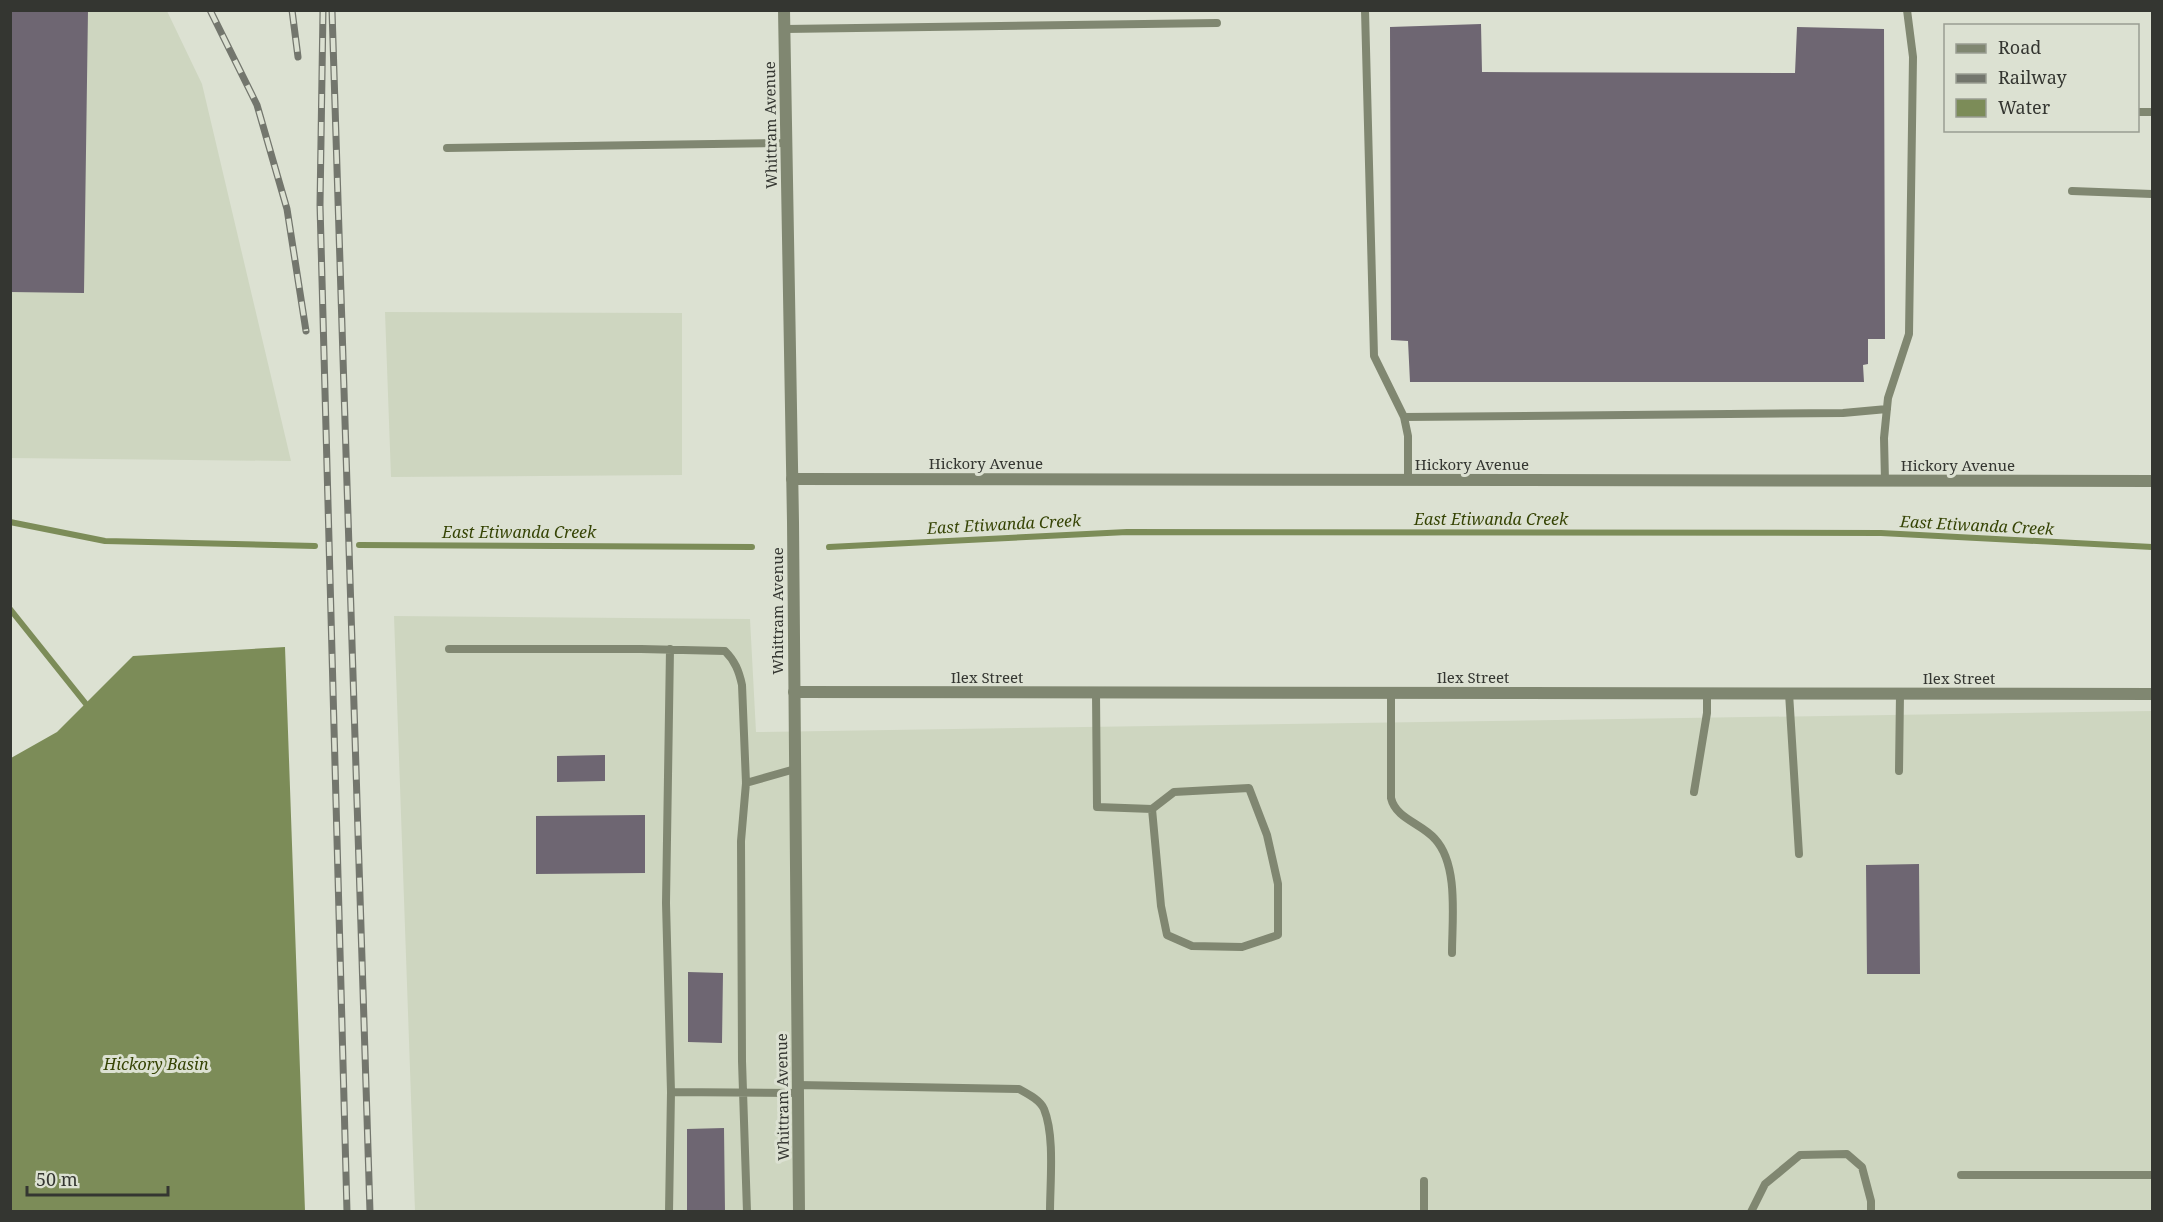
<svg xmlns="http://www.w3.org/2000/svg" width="2163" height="1222" font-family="'Noto Serif',serif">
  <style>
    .built { fill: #ced6c0 }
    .water { fill: #7c8c58 }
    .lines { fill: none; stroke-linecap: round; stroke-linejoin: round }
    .stream { stroke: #7c8c58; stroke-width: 6 }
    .building { fill: #6e6672 }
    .service { stroke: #808771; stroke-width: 8 }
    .minor { stroke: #808771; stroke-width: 12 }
    .tertiary { stroke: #808771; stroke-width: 12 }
    .rail-casing { stroke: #73766d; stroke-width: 7 }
    .rail { stroke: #dce1d2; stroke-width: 4.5; stroke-dasharray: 14; stroke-linecap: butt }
    .labels { text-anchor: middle; stroke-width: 6; stroke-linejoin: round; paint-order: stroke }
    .street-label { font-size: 15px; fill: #343631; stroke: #dce1d2 }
    .water-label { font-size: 16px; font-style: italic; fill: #364405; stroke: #dce1d2 }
  </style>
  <rect width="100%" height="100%" fill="#dce1d2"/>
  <path class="built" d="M11,11H167L202,84L291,461L11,458Z
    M385,312L682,313V475L391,477Z
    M394,616L750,619L756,732L2152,711V1211H415Z"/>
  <path class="water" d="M285,647L305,1211H11V758L57,732L133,656Z"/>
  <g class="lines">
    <path class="stream" d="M10,522L105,541L315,546
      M359,545L752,547
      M829,547L1127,532L1881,533L2152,547
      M10,609L86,704"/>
  </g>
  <path class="building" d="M10,10H88L84,293L10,292Z
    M1481,24L1482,72L1795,73L1797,27L1884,29L1885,339H1868V364L1863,365L1864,382H1410L1408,341L1391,340L1390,27Z
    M605,755V781L557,782V756Z
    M645,815V873L536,874V816Z
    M1919,864L1920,974H1867L1866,865Z
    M688,972L723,973L722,1043L688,1042Z
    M724,1128L725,1212H687V1129Z"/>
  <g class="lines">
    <path class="service" d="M1365,10L1374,356L1404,417L1408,436V480
      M785,29L1217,23
      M2138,112H2152
      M447,148L787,143
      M2072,191L2152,194
      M1404,417L1843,413L1887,409
      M1885,481L1884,438L1888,398L1909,334L1913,57L1907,10
      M449,649H641L725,651C735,661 739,671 742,685L746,783L741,841L742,1061L747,1212
      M1096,693L1097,807L1152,809L1174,792L1249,788L1267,835L1278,884V935L1242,947L1192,946L1167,935L1161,906L1152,809
      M1391,693V798C1396,819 1421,823 1435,839C1459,865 1452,920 1452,953
      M1789,693L1799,854
      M1899,771L1900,694
      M746,783L795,769
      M1694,792L1707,713V693
      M798,1085L1019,1089C1028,1094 1040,1100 1044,1109C1055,1136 1050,1182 1050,1212
      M671,1092L798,1093
      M1961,1175H2152
      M669,1212L671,1092L666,903L670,649
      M1424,1212V1181
      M1751,1212L1765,1184L1800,1155L1847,1154L1862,1167L1871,1201V1212"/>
    <path class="minor" d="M792,479L2152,481
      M794,692L2152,694"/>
    <path class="tertiary" d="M784,10L793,522L799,1212"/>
    <defs>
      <path id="rail" d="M210,10L257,105L287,209L306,331
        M292,10L298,57
        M323,10L320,205L347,1212
        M332,10L370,1212"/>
    </defs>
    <use href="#rail" class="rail-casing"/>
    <use href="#rail" class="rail"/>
  </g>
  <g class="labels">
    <g class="street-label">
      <text transform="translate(771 125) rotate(-91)" y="5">Whittram Avenue</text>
      <text x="986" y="469">Hickory Avenue</text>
      <text x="1472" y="470">Hickory Avenue</text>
      <text x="1958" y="471">Hickory Avenue</text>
      <text transform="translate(778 611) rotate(-90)" y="5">Whittram Avenue</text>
      <text x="987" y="683">Ilex Street</text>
      <text x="1473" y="683">Ilex Street</text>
      <text x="1959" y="684">Ilex Street</text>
      <text transform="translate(783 1097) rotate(-91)" y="5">Whittram Avenue</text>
    </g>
    <g class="water-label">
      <text x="1491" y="525">East Etiwanda Creek</text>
      <text transform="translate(1004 524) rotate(-3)" y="6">East Etiwanda Creek</text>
      <text transform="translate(1977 525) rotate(3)" y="6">East Etiwanda Creek</text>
      <text x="519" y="538">East Etiwanda Creek</text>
      <text x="156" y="1070">Hickory Basin</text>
    </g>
  </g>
  <rect width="2163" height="1222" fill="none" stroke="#343631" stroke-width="24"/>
  <rect x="1944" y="24" width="195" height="108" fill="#dce1d2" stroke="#999d92" stroke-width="1.5"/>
  <rect x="1956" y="44" width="30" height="9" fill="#808771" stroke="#999d92" stroke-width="1.5"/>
  <text x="1998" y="54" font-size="18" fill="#343631">Road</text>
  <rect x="1956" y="74" width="30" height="9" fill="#73766d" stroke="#999d92" stroke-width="1.5"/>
  <text x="1998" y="84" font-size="18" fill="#343631">Railway</text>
  <rect x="1956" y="99" width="30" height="18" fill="#7c8c58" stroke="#999d92" stroke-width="1.5"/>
  <text x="1998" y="114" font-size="18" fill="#343631">Water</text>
  <path d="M27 1186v9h141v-9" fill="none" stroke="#343631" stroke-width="3"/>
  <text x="36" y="1186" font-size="18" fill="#343631" stroke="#dce1d2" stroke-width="4.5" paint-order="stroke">50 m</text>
</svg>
